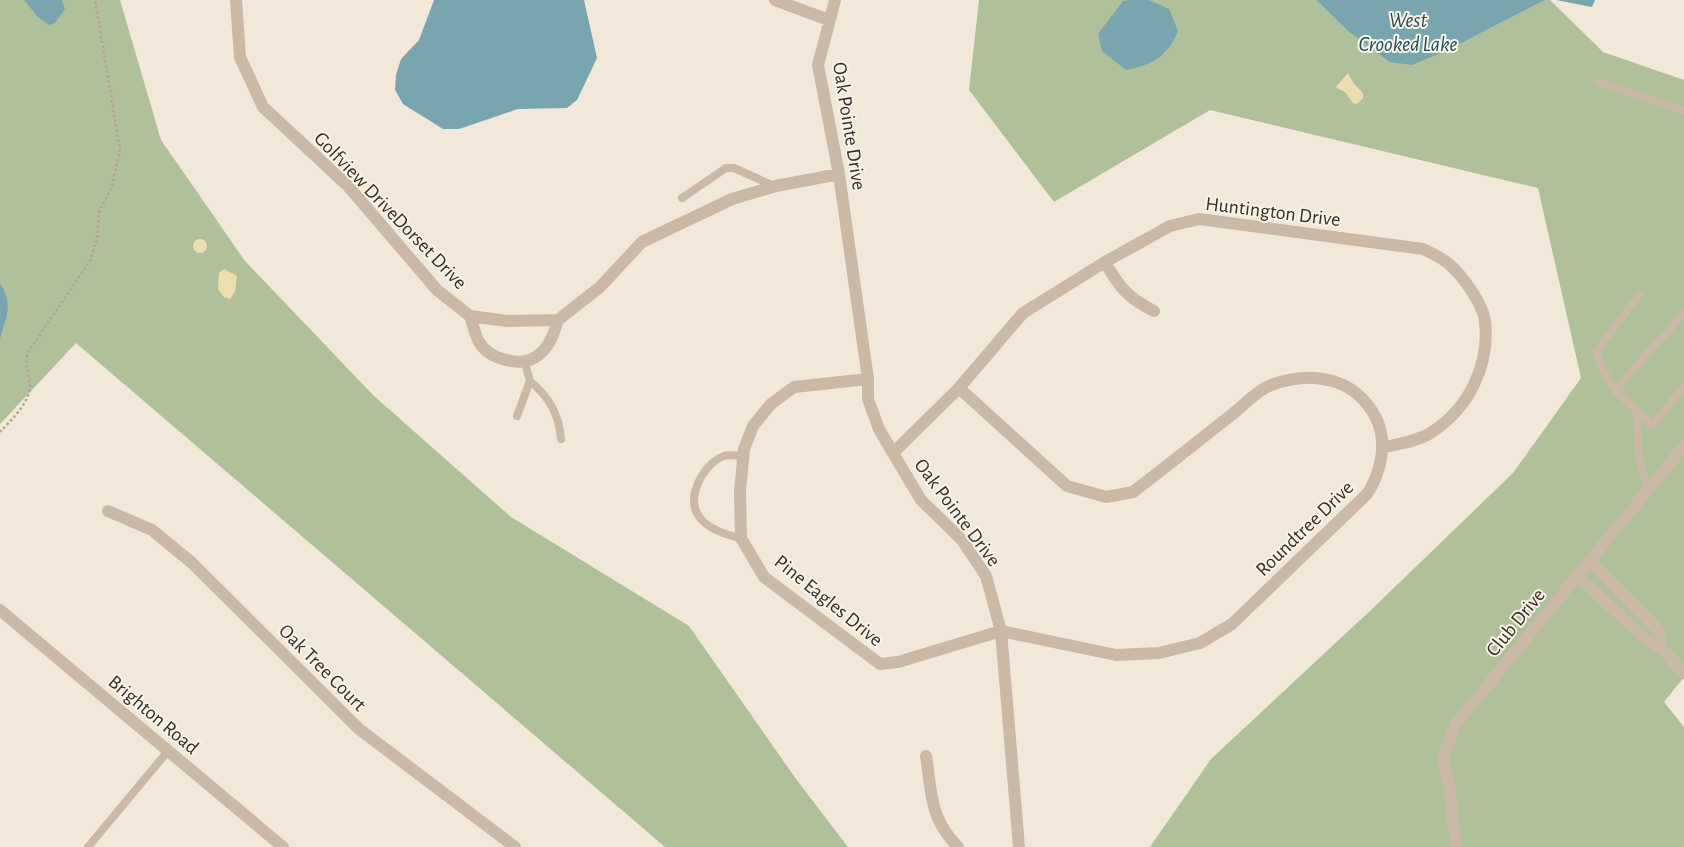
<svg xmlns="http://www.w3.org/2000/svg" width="1684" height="847" font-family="'Alegreya Sans',sans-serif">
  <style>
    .green { fill: #afc09a }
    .sand { fill: #eddeb0 }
    .water { fill: #79a6ae }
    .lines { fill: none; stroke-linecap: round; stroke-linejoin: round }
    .path { stroke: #b5a390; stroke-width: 2.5; stroke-dasharray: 2.5 2.5; stroke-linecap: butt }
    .service { stroke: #c9b9a6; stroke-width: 8 }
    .minor { stroke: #c9b9a6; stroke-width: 12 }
    .tertiary { stroke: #c9b9a6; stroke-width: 12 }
    .labels { text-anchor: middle; stroke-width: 4; stroke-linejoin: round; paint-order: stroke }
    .street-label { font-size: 20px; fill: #352d27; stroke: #f9f2e6 }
    .water-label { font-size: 21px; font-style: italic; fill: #1d4c56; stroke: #f9f2e6 }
  </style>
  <rect width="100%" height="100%" fill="#f1e8da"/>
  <path class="green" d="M0,0H120L161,140L245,261L374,396L511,517L689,626L796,779L848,847H665L76,343L0,424Z
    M979,0H1316L1349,32L1389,62L1450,49L1545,0H1550L1603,52L1684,80V677L1664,702L1684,727V847H1150L1211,759L1372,609L1513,473L1581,378L1538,188L1210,110L1054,202L969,90Z"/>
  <path class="sand" d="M1348,73L1354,84L1363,93V98L1357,104L1353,103L1346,93L1336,87Z
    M193 246a7 7 0 1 1 14 0a7 7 0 1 1-14 0Z
    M224,269L237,276L235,292L230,299L224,297L218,289L219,273Z"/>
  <path class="water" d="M24,0H62L65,9L55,23L49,25L38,17Z
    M434,0H584L597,58L577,100L567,108L518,109L459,129H443L403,104L395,90L396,75L401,59L419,40Z
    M1129,0H1149L1169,9L1178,31C1168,56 1152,65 1126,70L1102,51L1098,34L1123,1Z
    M1316,0H1545L1450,49L1412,65L1389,62L1349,32Z
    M1556,0H1595L1592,7Z
    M0,283C14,306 6,315 0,339Z"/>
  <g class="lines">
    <path class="path" d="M0,432C10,421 30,403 30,386C29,371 24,369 28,352L90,261L97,238L99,212L112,186L120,150L95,0"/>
    <path class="service" d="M1599,82L1684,111
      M682,198L726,168H734L774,186
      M1684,313L1615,390L1652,425L1684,387
      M530,381C549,397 559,414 561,439
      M1615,390L1603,370L1596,352L1639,295
      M1636,409L1639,457L1648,490
      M517,416L530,381L524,360
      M741,538C707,531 681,514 701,477C706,469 714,459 724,456C729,454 737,456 743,456
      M88,847L168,751"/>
    <path class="minor" d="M236,0L240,57L263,107L348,186L437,290L470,316L507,321L558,320L600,287L642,242L732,199L776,186L839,174
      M775,0L829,20
      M835,0L818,65L839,174L868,379V399L879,429L893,453L921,500L962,540L986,576L1001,631L1019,847
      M1105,262C1119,287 1128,298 1154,311
      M470,316C473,324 475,335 479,342C489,359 521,368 537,356C550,347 554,333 558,320
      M868,379L794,387L771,404L753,426L744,449L740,492L741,538L764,577L880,664L898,662L1001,631L1116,655L1159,653L1200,643L1232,624L1367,494C1381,473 1388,442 1376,418C1355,377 1312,370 1271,385C1258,390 1245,404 1235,412C1201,439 1167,466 1133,492L1106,497L1067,486L959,388
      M893,453L959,388L1023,313L1105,262L1170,226L1199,219L1423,249C1431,253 1442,258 1449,264C1462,275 1483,304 1485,321C1490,365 1469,408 1432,432C1419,441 1397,444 1382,448
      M108,511L152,530L191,562L359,729L515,847
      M1589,560L1658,630L1662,649
      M1577,575L1644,638L1662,649L1684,673
      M926,756C932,794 929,817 958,847
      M1456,847L1450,792L1443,758L1455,725L1684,446"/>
    <path class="tertiary" d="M0,610L283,847"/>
  </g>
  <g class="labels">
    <g class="street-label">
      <text transform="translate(850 126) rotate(81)" y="7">Oak Pointe Drive</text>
      <text transform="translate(391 210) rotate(46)" y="7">Golfview DriveDorset Drive</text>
      <text transform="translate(1273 211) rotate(7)" y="7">Huntington Drive</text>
      <text transform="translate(958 512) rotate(53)" y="7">Oak Pointe Drive</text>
      <text transform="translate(1304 528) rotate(-44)" y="7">Roundtree Drive</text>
      <text transform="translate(829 600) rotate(39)" y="7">Pine Eagles Drive</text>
      <text transform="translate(1515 622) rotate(-51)" y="7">Club Drive</text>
      <text transform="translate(323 667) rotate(45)" y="7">Oak Tree Court</text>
      <text transform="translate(154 714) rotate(40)" y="7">Brighton Road</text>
    </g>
    <g class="water-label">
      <text x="1408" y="27">West<tspan x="1408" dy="24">Crooked Lake</tspan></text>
    </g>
  </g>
</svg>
